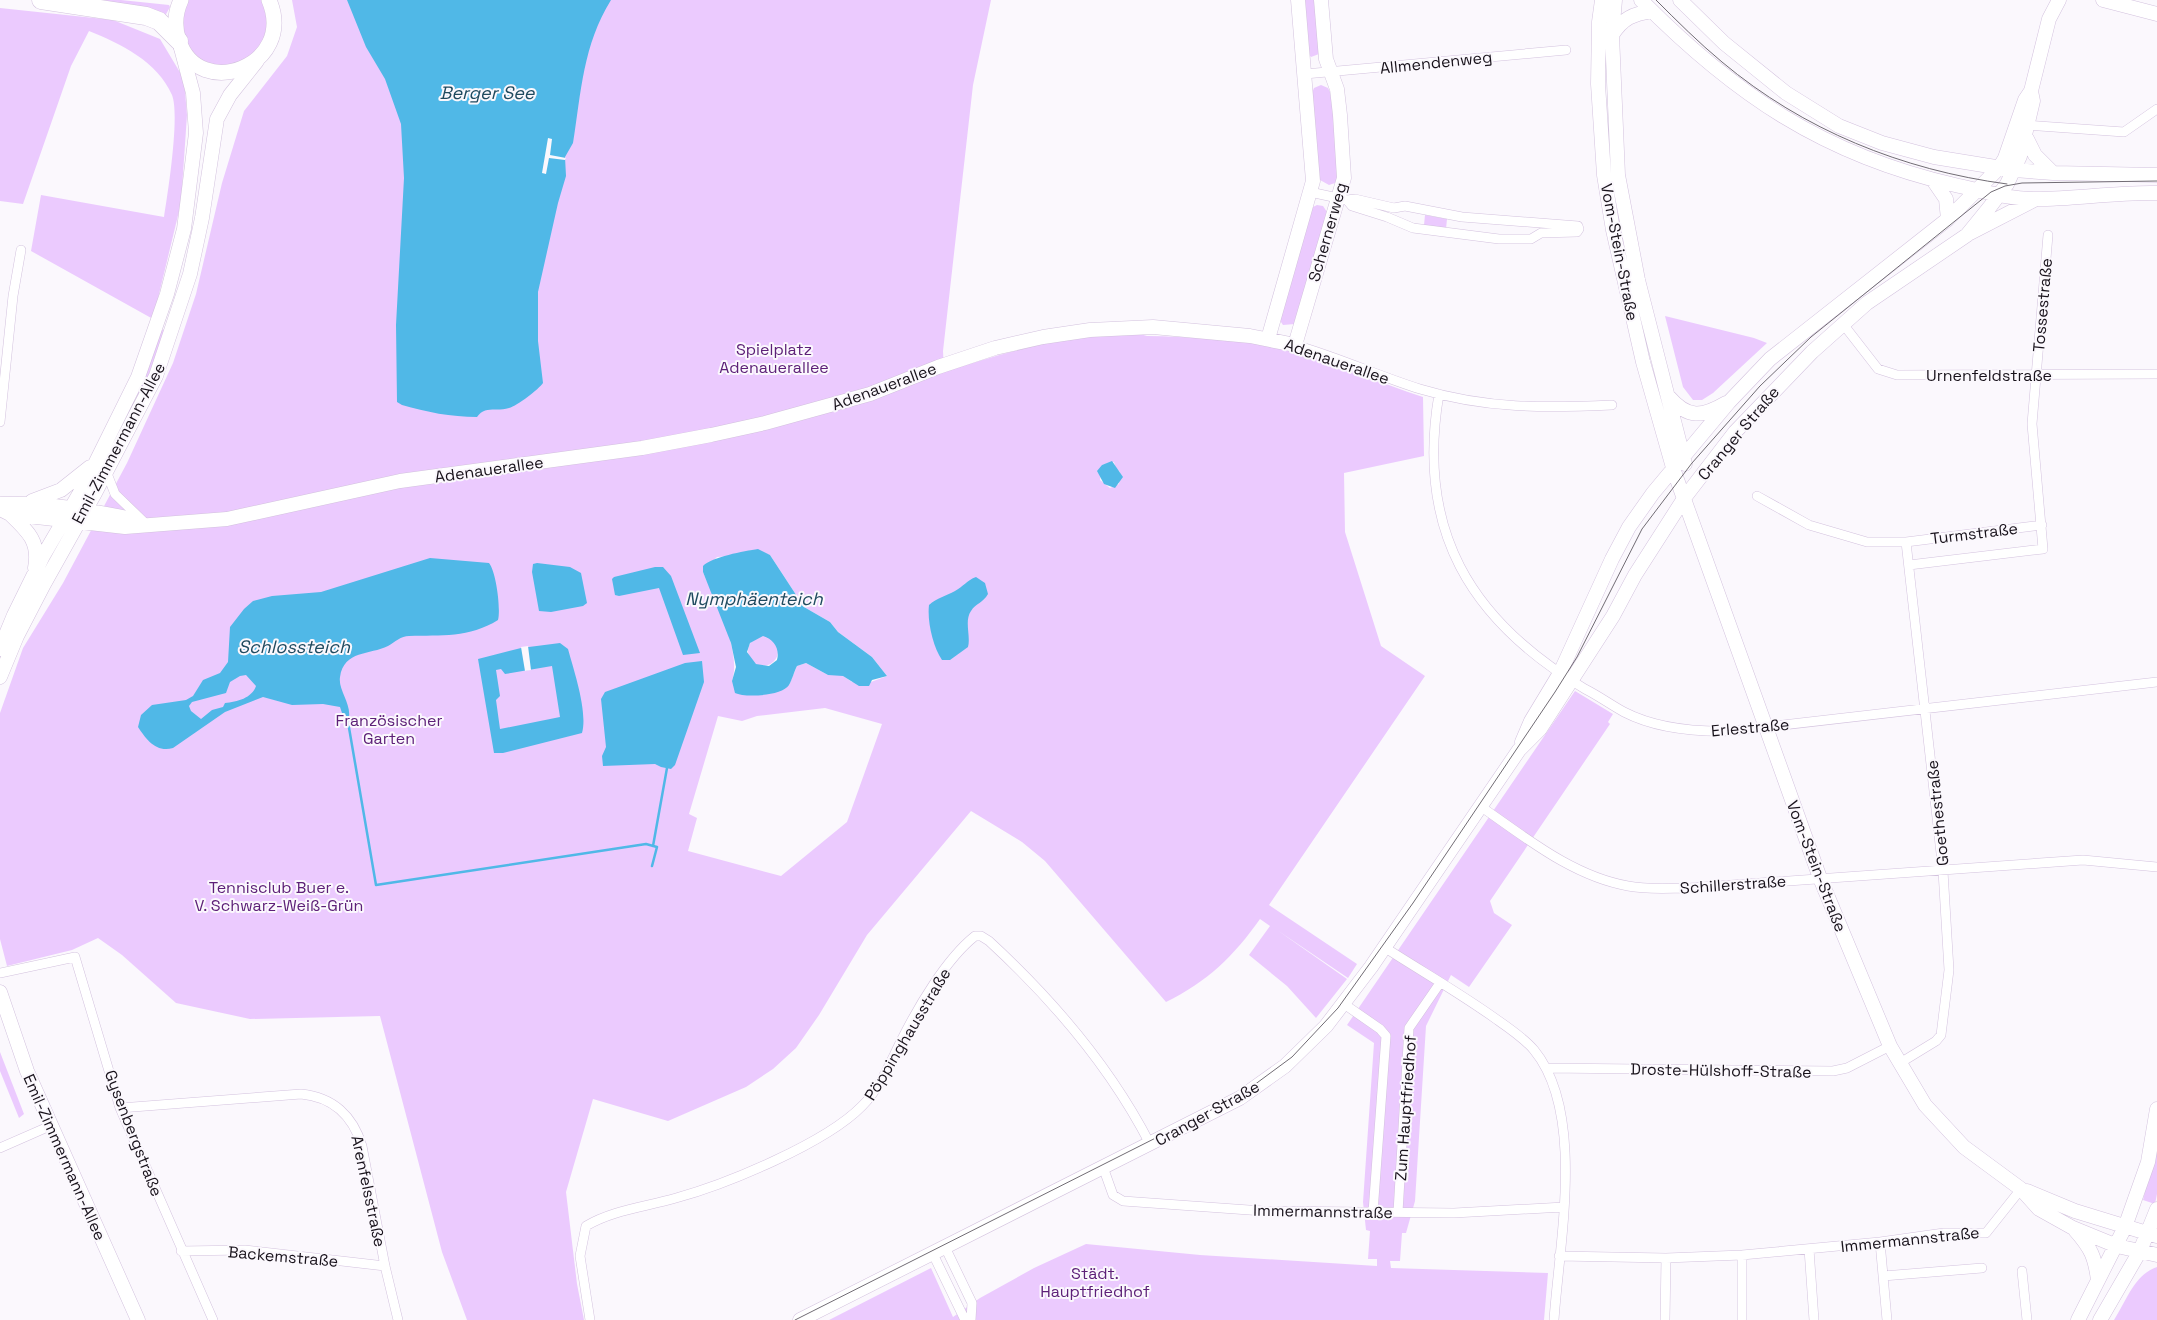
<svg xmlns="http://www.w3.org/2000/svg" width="2157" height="1320" font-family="'Space Grotesk',sans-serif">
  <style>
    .green { fill: #ebcafe; fill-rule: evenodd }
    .water { fill: #50b8e7; fill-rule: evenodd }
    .pier { fill: #fbf8fd }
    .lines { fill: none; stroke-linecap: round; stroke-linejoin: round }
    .stream { stroke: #50b8e7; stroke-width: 2.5 }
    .street-casing { stroke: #d3c2de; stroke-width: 10 }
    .secondary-casing { stroke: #d3c2de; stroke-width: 15 }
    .primary-casing { stroke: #d3c2de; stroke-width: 16 }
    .highway-casing { stroke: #d3c2de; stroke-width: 19 }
    .street { stroke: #fff; stroke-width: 9 }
    .secondary { stroke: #fff; stroke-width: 14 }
    .primary { stroke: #fff; stroke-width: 15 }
    .highway { stroke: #fff; stroke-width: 18 }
    .tram { stroke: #716c74; stroke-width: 1 }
    .labels { text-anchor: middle; stroke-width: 4; stroke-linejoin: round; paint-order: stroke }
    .street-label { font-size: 16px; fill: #18121b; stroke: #fbf8fd }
    .park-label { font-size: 16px; fill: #5d2078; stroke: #fbf8fd }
    .water-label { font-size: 18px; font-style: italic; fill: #1f4a5f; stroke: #fbf8fd }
  </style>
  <rect width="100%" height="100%" fill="#fbf8fd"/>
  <path class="green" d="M83,0H121L169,5L170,7L165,16Z
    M185,0H263L269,32L251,60L226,68L197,59L182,40Z
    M292,0H991L973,85L943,351L944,372C998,355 1051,338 1109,335C1122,334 1134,332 1147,336C1194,337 1244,339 1290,350C1336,362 1379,383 1423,397L1424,456L1344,473L1345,532L1381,646L1425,676L1269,905L1357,964L1348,978L1277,930L1347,979L1316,1018L1287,986L1249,955L1270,926L1260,919C1234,956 1207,982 1166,1002L1045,861L1022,842L971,811L867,935L819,1015L796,1048L773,1069L746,1087L668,1121L593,1099L566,1192L577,1284L584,1320H467L442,1252L380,1016L250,1019L176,1003L122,955L98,938L72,950L7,966L0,939V713L23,648L63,583L127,463L173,363L196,294L222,183L244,111L287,56L297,27ZM1114,462L1116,469L1120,472L1119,484L1110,488L1100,480L1102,465ZM752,550L770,555L804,607L830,622L838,632L872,657L887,676L871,682H852L842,675H828L806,663L797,666L789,685L732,681C742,651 715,600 703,572L717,557L733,556ZM825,708L882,724L847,822L781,876L688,851L697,818L689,814L718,716L742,721L757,716Z
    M1303,0H1316L1319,54L1311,57L1308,53Z
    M0,8L113,20L160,39L184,79L187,115L181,203L153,319L31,251L41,195L164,217C168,192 180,115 172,95C157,61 121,44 89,31L71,66L23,204L0,201Z
    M1321,85L1328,88L1331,94L1339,176L1335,183L1329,185L1320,180L1311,95L1314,88Z
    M1317,205L1323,206L1327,212L1295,324L1283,325L1279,319L1311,208Z
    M1425,215L1447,219L1446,229L1424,225Z
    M1665,316L1754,338L1767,343L1713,393L1702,400H1693L1683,387Z
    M165,329L166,330L143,390L89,487L134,403L160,331Z
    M748 651a15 15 0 1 1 30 0a15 15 0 1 1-30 0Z
    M1575,691L1613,714L1608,722L1610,724L1490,901L1494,913L1512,925L1469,987L1451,975L1426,1026L1415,1201L1406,1233H1402L1400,1261H1390L1391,1268L1548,1273L1544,1320H829L931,1268L953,1317L980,1298L1034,1268L1086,1244L1200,1255L1377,1266V1259H1368L1370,1231L1366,1230L1363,1202L1374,1043L1347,1025Z
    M0,1052L24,1114L19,1118L0,1071Z
    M2157,1142V1194L2155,1204L2143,1200Z
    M2157,1267V1320H2114C2127,1300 2134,1275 2157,1267Z"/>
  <path class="water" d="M347,0H611C583,45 581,92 573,143L565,157L566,176L558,203L538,292V341L543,383C539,389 517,406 509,408C497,412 485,405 477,417C451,417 426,412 402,405L397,402L396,325L404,178L401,124L385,79L366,47Z
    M1112,461L1123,477L1115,488L1104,484L1097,471L1102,465Z
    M758,549L770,555L804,607L830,622L838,632L872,657L887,676L872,680L869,686H859L843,676L828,675L806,663L797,666C794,672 792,680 789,685C782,696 745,698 735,693L732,681L736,667L731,643L703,572V566C712,557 744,551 758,549ZM763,636C774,639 780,649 777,660L769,666L756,664L747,652L750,643Z
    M430,558L489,563C496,571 501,609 498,620C469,638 441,635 409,636C401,636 395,642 388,646C370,655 344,650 340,677C338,690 351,703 349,717L342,713L340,707L323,704L292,705L263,697L225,712L173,748C156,753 146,739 138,727L141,715L152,705L186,700L193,696L203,680L220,673L228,662L230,627L244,609L253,601L272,596L321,592ZM240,676L246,675L256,686C252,698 237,702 225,703L223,707L212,710L201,719L191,711L189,706L192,702L226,693L230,682Z
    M537,563L570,567L581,573L587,603L583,606L551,612L539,611L532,572L533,564Z
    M655,567H663L671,576L700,653L683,655L659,588L619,596L615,595L612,579L614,577Z
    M976,577L985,583L988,594C983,603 976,603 971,611C964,621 971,636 968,647L950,660H942C933,647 927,621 929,605C937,598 946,596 955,591C963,587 967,580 976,577Z
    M560,643L568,649C574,671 588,712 582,733L503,753H494L478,659L521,648ZM552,666L560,717L500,729L496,700L500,696L496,670L501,669L505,674Z
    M702,661L704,682L675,765L671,769L661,767L655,764L603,766L602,756L606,747L601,699L605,692L685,663Z"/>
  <path class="pier" d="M548,138L552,139L550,155L566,158L565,160L549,158L546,174L542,173Z
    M528,646L531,670L525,671L521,647Z"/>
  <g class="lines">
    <path class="stream" d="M347,716L376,885L646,844L657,847L652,866
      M653,846L667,768"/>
    <defs>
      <path id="street" d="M1305,74L1566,50
        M2024,125L2124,132L2157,109
        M1310,192L1347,200L1352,206L1387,217L1413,228L1499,239H1531L1541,233L1577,232L1579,229L1578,226L1462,217L1405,206L1394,208L1355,199L1347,200
        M1843,324L1878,369L1897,375L2157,374
        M1295,345C1338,357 1378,376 1420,389C1486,409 1545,408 1612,405
        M1439,394C1416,529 1469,620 1585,689C1599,696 1611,705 1624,712C1657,729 1695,732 1731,731L2157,682
        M0,422L13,296L21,250
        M106,471L115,494L144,522
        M1757,496L1809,525L1867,542H1906L2042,525
        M1909,565L2043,549L2032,424L2048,235
        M1480,806C1525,837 1572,876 1628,886C1648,890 1669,888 1689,888L2083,860L2157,867
        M1384,947C1421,971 1460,993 1496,1019C1509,1028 1524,1038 1534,1050C1586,1113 1559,1244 1554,1320
        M0,973L75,957L120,1108L213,1320
        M1344,1004L1380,1029L1386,1036L1373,1212
        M1900,1063L1936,1041L1941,1035L1949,970L1943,871L1906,542
        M1546,1068L1833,1071L1847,1068L1890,1046
        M120,1108L301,1094C333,1097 353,1116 362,1146L385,1266L398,1320
        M0,1148L50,1126
        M1103,1167L1113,1195L1123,1201L1263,1211L1454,1213L1564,1207
        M1398,1212L1409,1028L1440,983
        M1880,1242L1887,1320
        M945,1247L972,1303L971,1320
        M1809,1249L1814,1320
        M181,1251L245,1250L385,1266
        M933,1254L965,1320
        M1742,1255V1320
        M1559,1256L1666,1258L1742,1255L1880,1242L1944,1233H1986L2021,1189
        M2022,1271L2027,1320
        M1883,1276L1982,1268
        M590,1320L580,1256L586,1226C613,1210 645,1207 676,1198C727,1184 826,1143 862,1106C880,1088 890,1063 901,1041C918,1007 946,959 975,936H981L989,941C1053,1000 1110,1066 1150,1144
        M1665,1320L1666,1258"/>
      <path id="secondary" d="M1602,0L1599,22L1598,84L1604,175L1613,230L1643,362L1674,471L1820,878L1890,1046L1925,1105L1964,1147L2021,1189L2039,1209L2073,1228L2117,1246L2157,1255
        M1615,0L1612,35L1618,175L1638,280L1685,464
        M1641,0C1735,95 1824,155 1955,185C1982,191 2009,199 2036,199C2077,199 2116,192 2157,193
        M1680,0L1724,43L1786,93L1839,126L1882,143L1934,157L2014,170L2053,173L2157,175
        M2103,0L2157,14
        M1612,35C1623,18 1633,14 1652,11
        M2025,135L2035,155L2053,173
        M1933,180L1946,199L1948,219
        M1970,233L2036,199
        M1268,339L1313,181L1298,0
        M1669,397C1688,419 1702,417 1726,403
        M32,501L61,490L90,467
        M0,504C44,502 89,510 132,519
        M0,509L10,514L125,527L227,519L400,481L642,448L711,435L765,423L870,394L938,367L995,348L1043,337L1090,330L1153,327L1250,336L1295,345L1344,178L1340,115L1337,89L1326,59L1321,0
        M10,514C28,531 40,542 35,568
        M0,649L14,615L43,556L85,484L138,377L167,294L184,229L196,133L193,93L181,48
        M0,677L17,636L44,584L95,493L156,376L190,274L202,218L217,119L230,95L257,61
        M1522,742L1531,721L1560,673L1612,559L1629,527L1653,493L1729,402L1770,359L1948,219L1999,168L2005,158L2025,100L2031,91L2049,19L2059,0
        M0,992L27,1071L138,1320
        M2027,1191L2075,1211L2157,1236
        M2075,1230C2091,1248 2095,1257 2098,1280
        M800,1320L1240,1098L1285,1066L1326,1026L1371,967L1519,750L1540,729L1613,616L1635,575L1685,497L1735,432L1812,352L1867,303L1967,235L1989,208L2007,184L2020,156L2033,101L2031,91
        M2078,1320L2125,1227L2148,1162L2157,1109
        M2100,1320L2140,1251L2157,1209"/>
      <path id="primary" d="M181,0C175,13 174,27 179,41C199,102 297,66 269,0"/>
      <path id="highway" d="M41,0L146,16L159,21L179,41"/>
    </defs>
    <use href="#street" class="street-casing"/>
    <use href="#secondary" class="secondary-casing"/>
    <use href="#primary" class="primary-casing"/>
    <use href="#highway" class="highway-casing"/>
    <use href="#street" class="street"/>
    <use href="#secondary" class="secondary"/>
    <use href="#primary" class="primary"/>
    <use href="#highway" class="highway"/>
    <path class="tram" d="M1656,0C1677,21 1699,43 1722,62C1803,130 1902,170 2007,184
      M795,1320L1225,1103L1250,1088L1292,1057L1338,1008L1413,903L1555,692L1577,657L1642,529L1692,463L1760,386L1811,337L1991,192L2005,186L2022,183L2157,181"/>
  </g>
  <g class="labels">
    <g class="street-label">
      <text transform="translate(1436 62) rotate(-6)" y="6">Allmendenweg</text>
      <text transform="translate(1327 232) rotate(-74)" y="6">Schernerweg</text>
      <text transform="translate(1620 252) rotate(79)" y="6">Vom-Stein-Straße</text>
      <text transform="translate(2042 305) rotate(-85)" y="6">Tossestraße</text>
      <text transform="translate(1337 361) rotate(19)" y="6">Adenauerallee</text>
      <text x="1989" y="381">Urnenfeldstraße</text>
      <text transform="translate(884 386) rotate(-20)" y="6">Adenauerallee</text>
      <text transform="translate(1738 433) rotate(-50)" y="6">Cranger Straße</text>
      <text transform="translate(118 443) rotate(-62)" y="6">Emil-Zimmermann-Allee</text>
      <text transform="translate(489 469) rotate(-8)" y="6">Adenauerallee</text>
      <text transform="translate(1974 533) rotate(-7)" y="6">Turmstraße</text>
      <text transform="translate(1750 727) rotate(-5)" y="6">Erlestraße</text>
      <text transform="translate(1937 813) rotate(-96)" y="6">Goethestraße</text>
      <text transform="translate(1817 866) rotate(69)" y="6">Vom-Stein-Straße</text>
      <text transform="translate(1733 884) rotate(-4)" y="6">Schillerstraße</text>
      <text transform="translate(907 1034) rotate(-59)" y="6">Pöppinghausstraße</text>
      <text transform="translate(1721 1070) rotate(1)" y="6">Droste-Hülshoff-Straße</text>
      <text transform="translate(1405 1108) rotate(-86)" y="6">Zum Hauptfriedhof</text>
      <text transform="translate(1207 1113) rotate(-29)" y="6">Cranger Straße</text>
      <text transform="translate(134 1133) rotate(69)" y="6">Gysenbergstraße</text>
      <text transform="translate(65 1157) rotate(66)" y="6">Emil-Zimmermann-Allee</text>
      <text transform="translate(369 1191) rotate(78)" y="6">Arenfelsstraße</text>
      <text transform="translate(1323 1211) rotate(1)" y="6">Immermannstraße</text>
      <text transform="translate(1910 1239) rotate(-6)" y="6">Immermannstraße</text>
      <text transform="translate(283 1256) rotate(5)" y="6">Backemstraße</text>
    </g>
    <g class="park-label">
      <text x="774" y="355">Spielplatz<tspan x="774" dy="18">Adenauerallee</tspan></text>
      <text x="389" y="726">Französischer<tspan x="389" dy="18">Garten</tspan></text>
      <text x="279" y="893">Tennisclub Buer e.<tspan x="279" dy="18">V. Schwarz-Weiß-Grün</tspan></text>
      <text x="1095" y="1279">Städt.<tspan x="1095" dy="18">Hauptfriedhof</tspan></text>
    </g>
    <g class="water-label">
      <text x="487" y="99">Berger See</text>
      <text x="754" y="605">Nymphäenteich</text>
      <text x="294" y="653">Schlossteich</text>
    </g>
  </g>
</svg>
